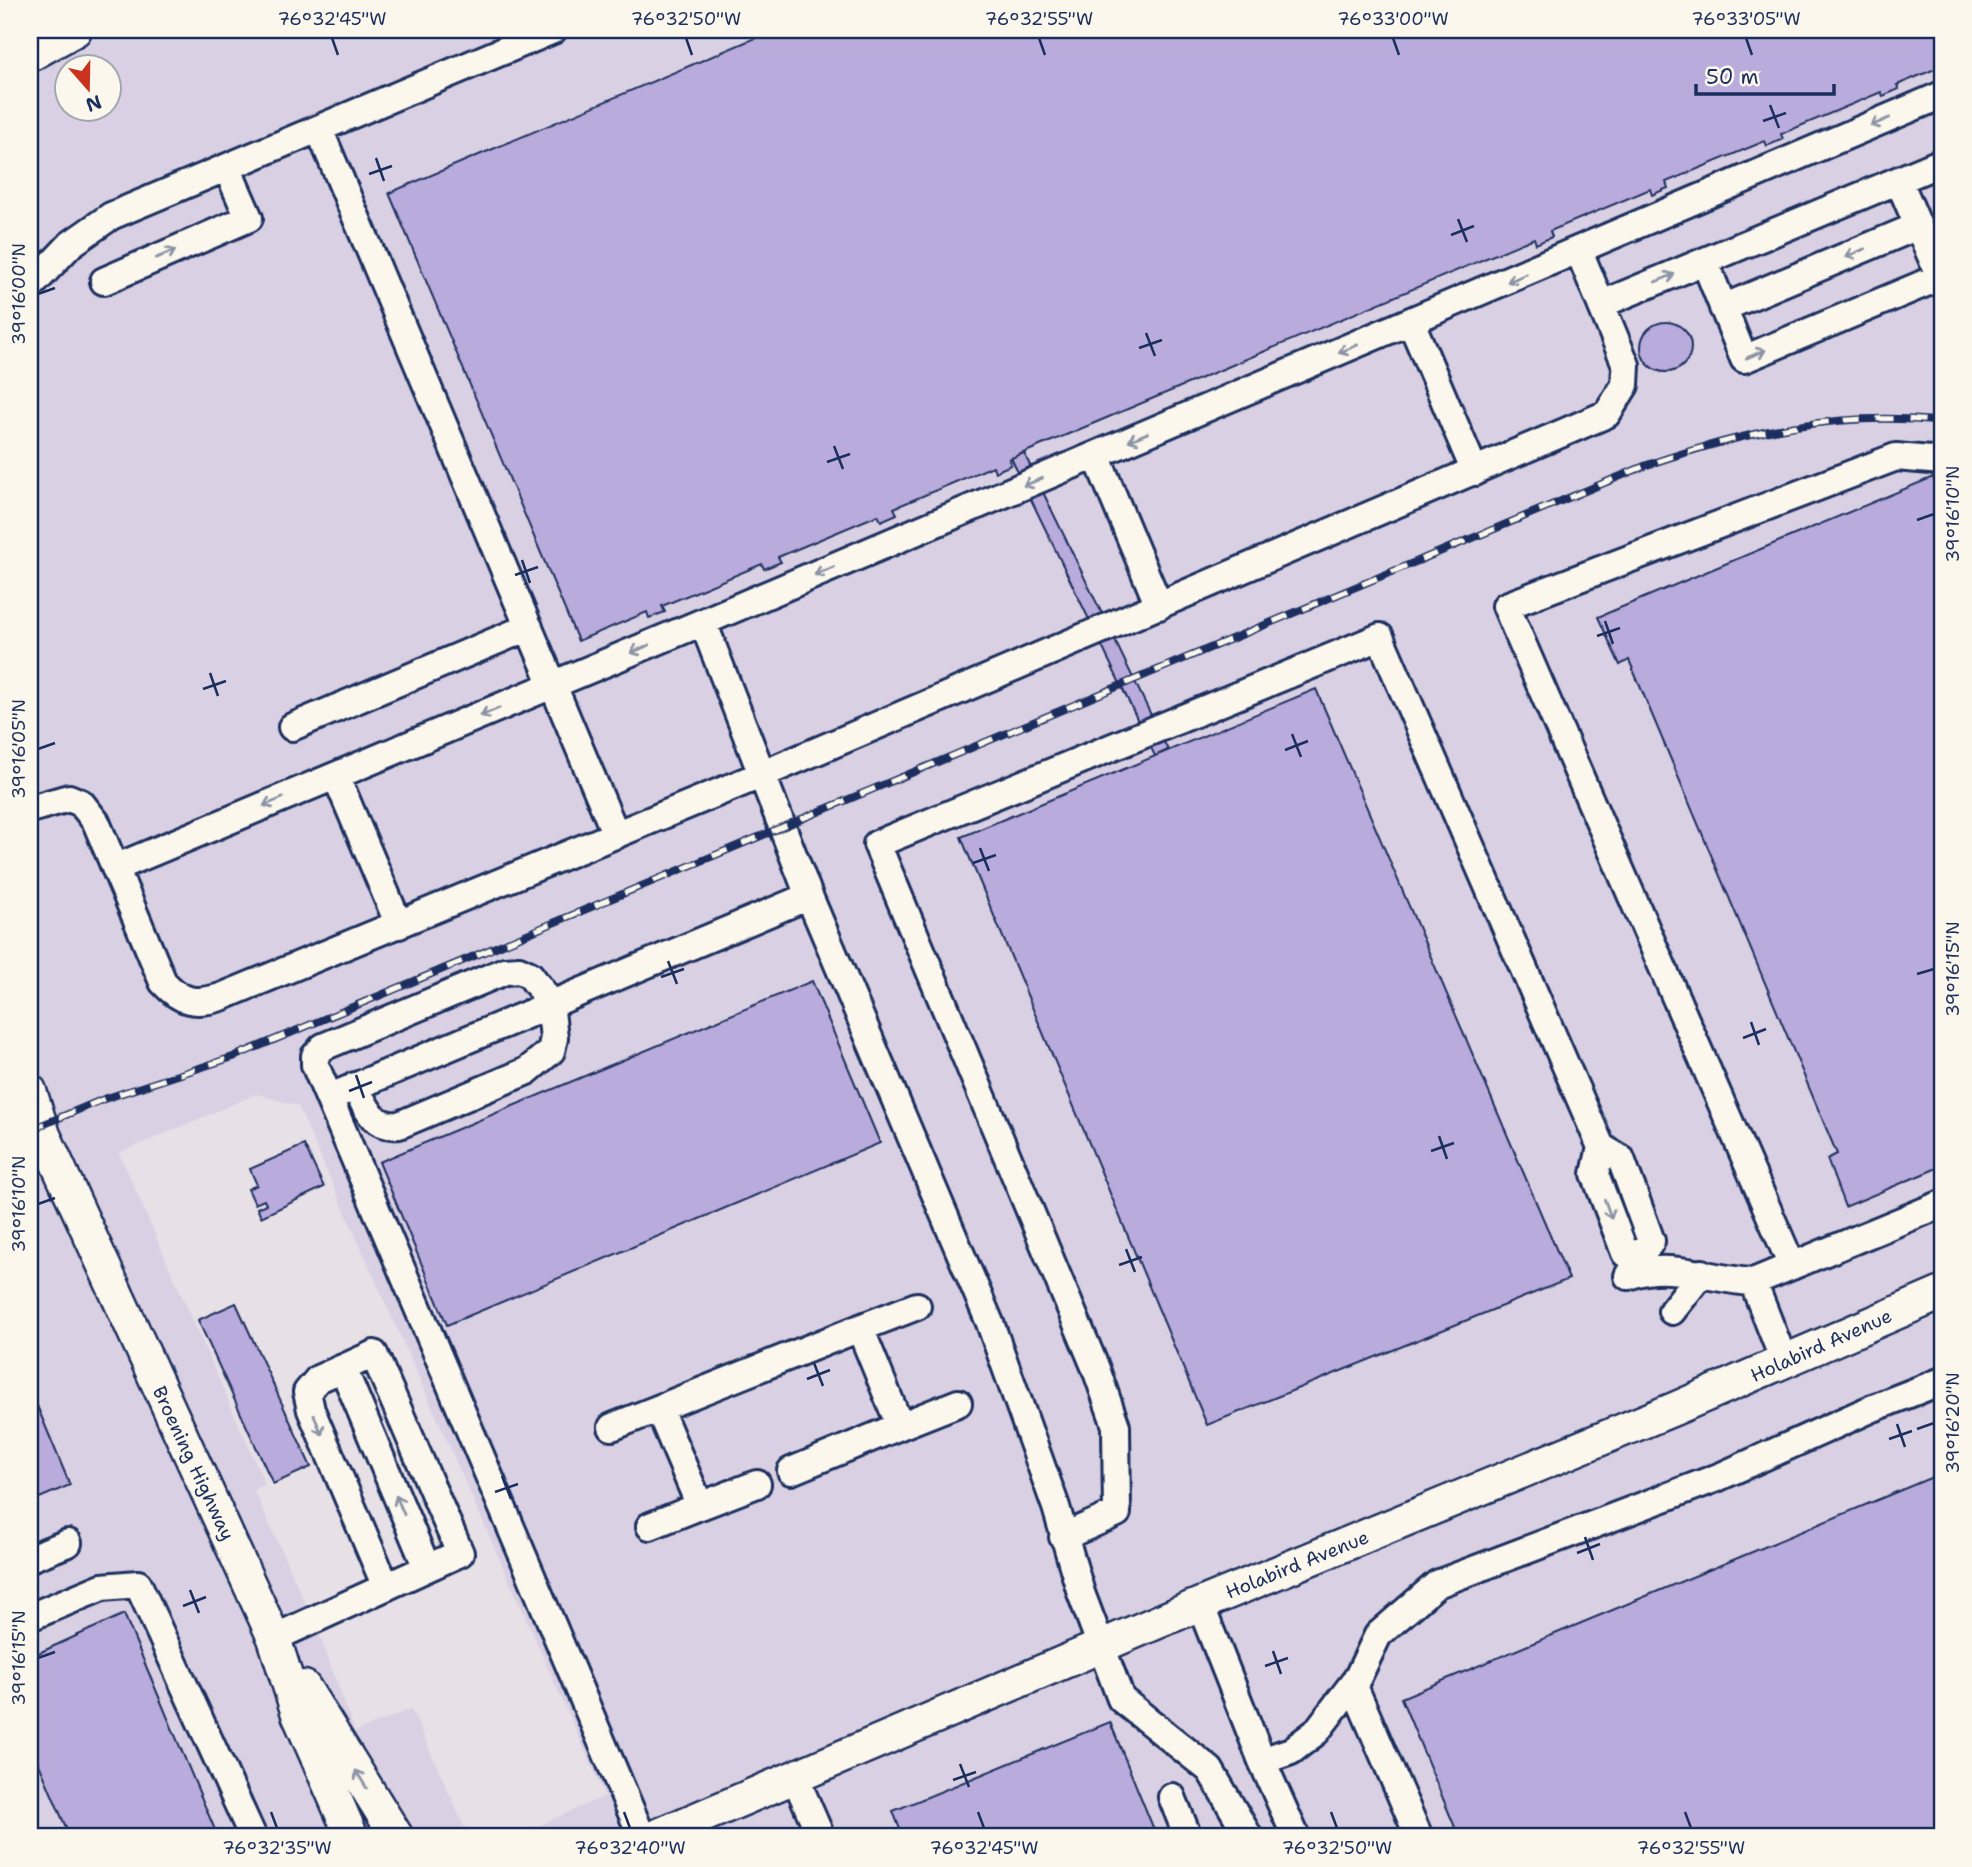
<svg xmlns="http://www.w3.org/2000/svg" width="1972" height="1867" font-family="'Shantell Sans',sans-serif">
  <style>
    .built { fill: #d9d0e3; fill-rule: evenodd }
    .building { fill: #b9abdb; stroke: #1b2f5e; stroke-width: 2 }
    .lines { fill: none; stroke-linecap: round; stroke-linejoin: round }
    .minor-casing { stroke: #1b2f5e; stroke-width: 32 }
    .major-casing { stroke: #1b2f5e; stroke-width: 37 }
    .minor { stroke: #fbf7ec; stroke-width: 26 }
    .major { stroke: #fbf7ec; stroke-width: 32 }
    .rail-casing { stroke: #1b2f5e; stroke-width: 8 }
    .rail { stroke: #fbf7ec; stroke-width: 5; stroke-dasharray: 16; stroke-linecap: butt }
    .oneway { stroke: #8b93a5 }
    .ticks { fill: none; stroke: #1b2f5e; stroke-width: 2.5 }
    .labels { text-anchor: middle; stroke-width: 6; stroke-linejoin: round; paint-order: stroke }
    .street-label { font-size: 19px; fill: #1b2f5e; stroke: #fbf7ec }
    .neatline { fill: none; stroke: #1b2f5e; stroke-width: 2.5 }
    .ticks-label { font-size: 18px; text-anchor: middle; fill: #1b2f5e }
  </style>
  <rect width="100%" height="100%" fill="#e7e0e7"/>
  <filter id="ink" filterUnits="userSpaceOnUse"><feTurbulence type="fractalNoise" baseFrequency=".0143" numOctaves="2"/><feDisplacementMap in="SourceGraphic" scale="14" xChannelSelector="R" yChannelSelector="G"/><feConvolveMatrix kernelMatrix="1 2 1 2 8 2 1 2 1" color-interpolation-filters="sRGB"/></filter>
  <g filter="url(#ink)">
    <path class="built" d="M30,30H1942V1837H513L605,1796L298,1106L257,1094L119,1153L265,1484L254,1490L318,1631L355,1732L411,1709L469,1837H30ZM66,66H108V108H66Z"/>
    <path class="building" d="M774,30H1942V66L1897,85L1899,89L1883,96L1881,92L1781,134L1783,139L1767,146L1765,141L1666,182L1668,188L1652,195L1650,189L1550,231L1552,237L1536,244L1534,238L1009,459L1011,465L995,472L993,466L894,508L897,514L881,521L878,515L778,557L781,562L764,569L762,564L662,606L665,612L649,618L647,612L578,641L389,193Z
      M1641 347a25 25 0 1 1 50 0a25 25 0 1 1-50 0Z
      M1024,453L1168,750L1155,756L1011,458Z
      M1933,477L1942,500V1166L1845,1207L1827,1159L1837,1154L1629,660L1620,665L1598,617Z
      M1316,689L1569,1279L1207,1425L961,837Z
      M812,981L880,1143L447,1325L379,1162Z
      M304,1145L324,1187L261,1217L257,1208L266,1204L264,1200L255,1204L248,1189L257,1185L250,1169Z
      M236,1303L311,1467L273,1484L198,1320Z
      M30,1389L70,1485L30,1502Z
      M1942,1473V1837H1459L1401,1698Z
      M124,1614L218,1837H70L30,1743V1657Z
      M1110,1722L1157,1837H903L893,1811Z"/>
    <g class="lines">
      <defs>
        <path id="minor" d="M319,129L616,835
          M1705,262L1744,359L1940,277L1899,181
          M104,281L249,218L227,168
          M30,287L71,244L111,216L553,30
          M1602,304L1942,162
          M1723,308L1918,226
          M1411,322L1475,472
          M1096,455L1159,606
          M703,622L809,896L990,1323L1056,1507L1081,1593L1121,1699L1210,1770L1249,1837
          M292,727L529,627
          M336,776L399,925
          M30,809L69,798L81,803L96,822L163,982C181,1002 195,1005 221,997L763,774L1607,414L1625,385L1626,365L1579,251
          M115,868L703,622L1942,95
          M355,1086C366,1107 372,1128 399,1125L527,1071L551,1051L554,1038L550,1002L530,975L519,970L505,971L323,1047L315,1056V1065L642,1837
          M340,1093L809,896
          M1601,1147L1621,1159L1651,1241L1642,1254
          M1792,1266L1506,606L1896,457L1942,461
          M1628,1276C1670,1260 1710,1280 1753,1282
          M1672,1311L1702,1273
          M860,1328L917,1306
          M1784,1361L1753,1282L1942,1204
          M659,1409L700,1506L757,1484
          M900,1426L958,1403
          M612,1427L860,1328L900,1426L791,1471
          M650,1526L700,1506
          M1063,1537L1117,1513L1116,1426L1096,1369L877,844L1380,637L1601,1147L1595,1174L1625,1253L1642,1254
          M30,1558L68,1543
          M386,1587L311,1410L307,1392L318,1379L343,1368L427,1568
          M1200,1604L1262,1761L1296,1837
          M30,1617L102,1587L138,1584L253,1837
          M274,1638L460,1553L374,1354L343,1368
          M1353,1684L1419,1837
          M1262,1761L1291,1751L1316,1732L1358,1677L1378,1635L1437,1584L1719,1477L1873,1408L1942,1381
          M795,1777L821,1837
          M1172,1797L1188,1837"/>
        <path id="major" d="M30,55L75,30
          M30,1091L44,1135L274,1638L298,1714L352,1837
          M304,1687L397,1837
          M654,1837L1186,1610L1674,1409L1942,1293"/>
      </defs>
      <use href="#minor" class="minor-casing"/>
      <use href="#major" class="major-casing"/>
      <use href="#minor" class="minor"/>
      <use href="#major" class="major"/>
      <defs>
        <path id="rail" d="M30,1130L104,1099L233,1057L1647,465C1744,432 1840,410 1942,422"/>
      </defs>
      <use href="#rail" class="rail-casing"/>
      <use href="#rail" class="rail"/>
    </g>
    <defs><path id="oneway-shaft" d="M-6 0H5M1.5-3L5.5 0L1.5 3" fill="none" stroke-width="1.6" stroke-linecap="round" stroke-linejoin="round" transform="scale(1.75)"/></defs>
    <g class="oneway">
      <use href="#oneway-shaft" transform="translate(1880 122) rotate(157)"/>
      <use href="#oneway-shaft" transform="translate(1855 253) rotate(157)"/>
      <use href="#oneway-shaft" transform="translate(166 254) rotate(-23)"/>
      <use href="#oneway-shaft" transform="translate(1517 278) rotate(157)"/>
      <use href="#oneway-shaft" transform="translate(1665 278) rotate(-22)"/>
      <use href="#oneway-shaft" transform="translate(1348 349) rotate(157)"/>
      <use href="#oneway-shaft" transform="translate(1756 354) rotate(-23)"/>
      <use href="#oneway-shaft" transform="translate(1138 437) rotate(157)"/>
      <use href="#oneway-shaft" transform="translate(1033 482) rotate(157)"/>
      <use href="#oneway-shaft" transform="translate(824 571) rotate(157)"/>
      <use href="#oneway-shaft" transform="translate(640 649) rotate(157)"/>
      <use href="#oneway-shaft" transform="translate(490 712) rotate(157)"/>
      <use href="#oneway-shaft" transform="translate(273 802) rotate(158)"/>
      <use href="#oneway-shaft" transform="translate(1608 1209) rotate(70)"/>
      <use href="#oneway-shaft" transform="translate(318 1425) rotate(67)"/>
      <use href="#oneway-shaft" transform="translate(400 1505) rotate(-113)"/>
      <use href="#oneway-shaft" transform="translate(361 1779) rotate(-122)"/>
    </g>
  </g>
  <path class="ticks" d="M332,38L338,55M686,38L692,55M1039,38L1045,55M1393,38L1399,55M1746,38L1752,55M1770,105L1779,128M1763,121L1786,113M376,158L384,181M369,174L392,166M1458,219L1467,242M1451,235L1474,226M38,294L55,288M1146,333L1155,356M1139,348L1162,340M834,446L843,469M827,462L850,454M1917,520L1934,514M522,560L530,583M515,575L538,567M1605,621L1613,644M1597,636L1620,628M210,673L218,696M203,689L226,681M1292,734L1301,757M38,749L55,743M1285,750L1308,741M980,848L989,871M973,863L996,855M668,961L677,984M1917,974L1934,969M661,977L684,969M1751,1022L1759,1045M1743,1038L1766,1029M356,1075L364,1098M349,1091L372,1082M1439,1136L1447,1159M1431,1151L1454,1143M38,1204L55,1198M1126,1249L1135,1272M1119,1265L1142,1257M814,1363L823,1386M807,1379L830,1370M1897,1424L1905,1447M1917,1429L1934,1423M1889,1439L1912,1431M502,1476L511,1499M495,1492L518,1484M1585,1537L1593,1560M1577,1553L1600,1544M190,1590L199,1613M183,1606L206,1597M1273,1651L1281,1674M38,1658L55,1652M1265,1666L1288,1658M960,1764L969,1787M953,1780L976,1772M271,1812L277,1828M624,1812L630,1828M978,1812L984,1828M1331,1812L1337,1828M1685,1812L1691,1828"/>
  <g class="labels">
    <g class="street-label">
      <text transform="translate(1821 1345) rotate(-24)" y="7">Holabird Avenue</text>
      <text transform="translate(194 1463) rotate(65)" y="7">Broening Highway</text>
      <text transform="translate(1297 1564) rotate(-22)" y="7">Holabird Avenue</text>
    </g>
  </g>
  <rect width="1972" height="1867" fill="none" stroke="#fbf7ec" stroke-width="77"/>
  <g transform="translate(88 88) rotate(160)"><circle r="33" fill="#fbf7ec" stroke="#a1a7b3" stroke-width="2"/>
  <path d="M0-5L12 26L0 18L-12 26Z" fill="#c8321e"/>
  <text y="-10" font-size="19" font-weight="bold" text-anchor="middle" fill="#1b2f5e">N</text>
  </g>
  <path d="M1696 84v10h138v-10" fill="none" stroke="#1b2f5e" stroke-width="3.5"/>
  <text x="1706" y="84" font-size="21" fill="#1b2f5e" stroke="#fbf7ec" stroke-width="5" paint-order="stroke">50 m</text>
  <rect x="38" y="38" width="1896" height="1790" class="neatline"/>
  <g class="ticks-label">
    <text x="332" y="25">76°32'45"W</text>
    <text x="686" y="25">76°32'50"W</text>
    <text x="1039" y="25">76°32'55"W</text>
    <text x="1393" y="25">76°33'00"W</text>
    <text x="1746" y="25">76°33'05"W</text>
    <text transform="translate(19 294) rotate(-90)" y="6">39°16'00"N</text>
    <text transform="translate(1953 514) rotate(-90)" y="6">39°16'10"N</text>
    <text transform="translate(19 749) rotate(-90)" y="6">39°16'05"N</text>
    <text transform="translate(1953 969) rotate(-90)" y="6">39°16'15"N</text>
    <text transform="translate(19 1204) rotate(-90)" y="6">39°16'10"N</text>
    <text transform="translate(1953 1423) rotate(-90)" y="6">39°16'20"N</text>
    <text transform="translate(19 1658) rotate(-90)" y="6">39°16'15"N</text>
    <text x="277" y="1854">76°32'35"W</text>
    <text x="630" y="1854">76°32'40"W</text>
    <text x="984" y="1854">76°32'45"W</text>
    <text x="1337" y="1854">76°32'50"W</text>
    <text x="1691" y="1854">76°32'55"W</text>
  </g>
</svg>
